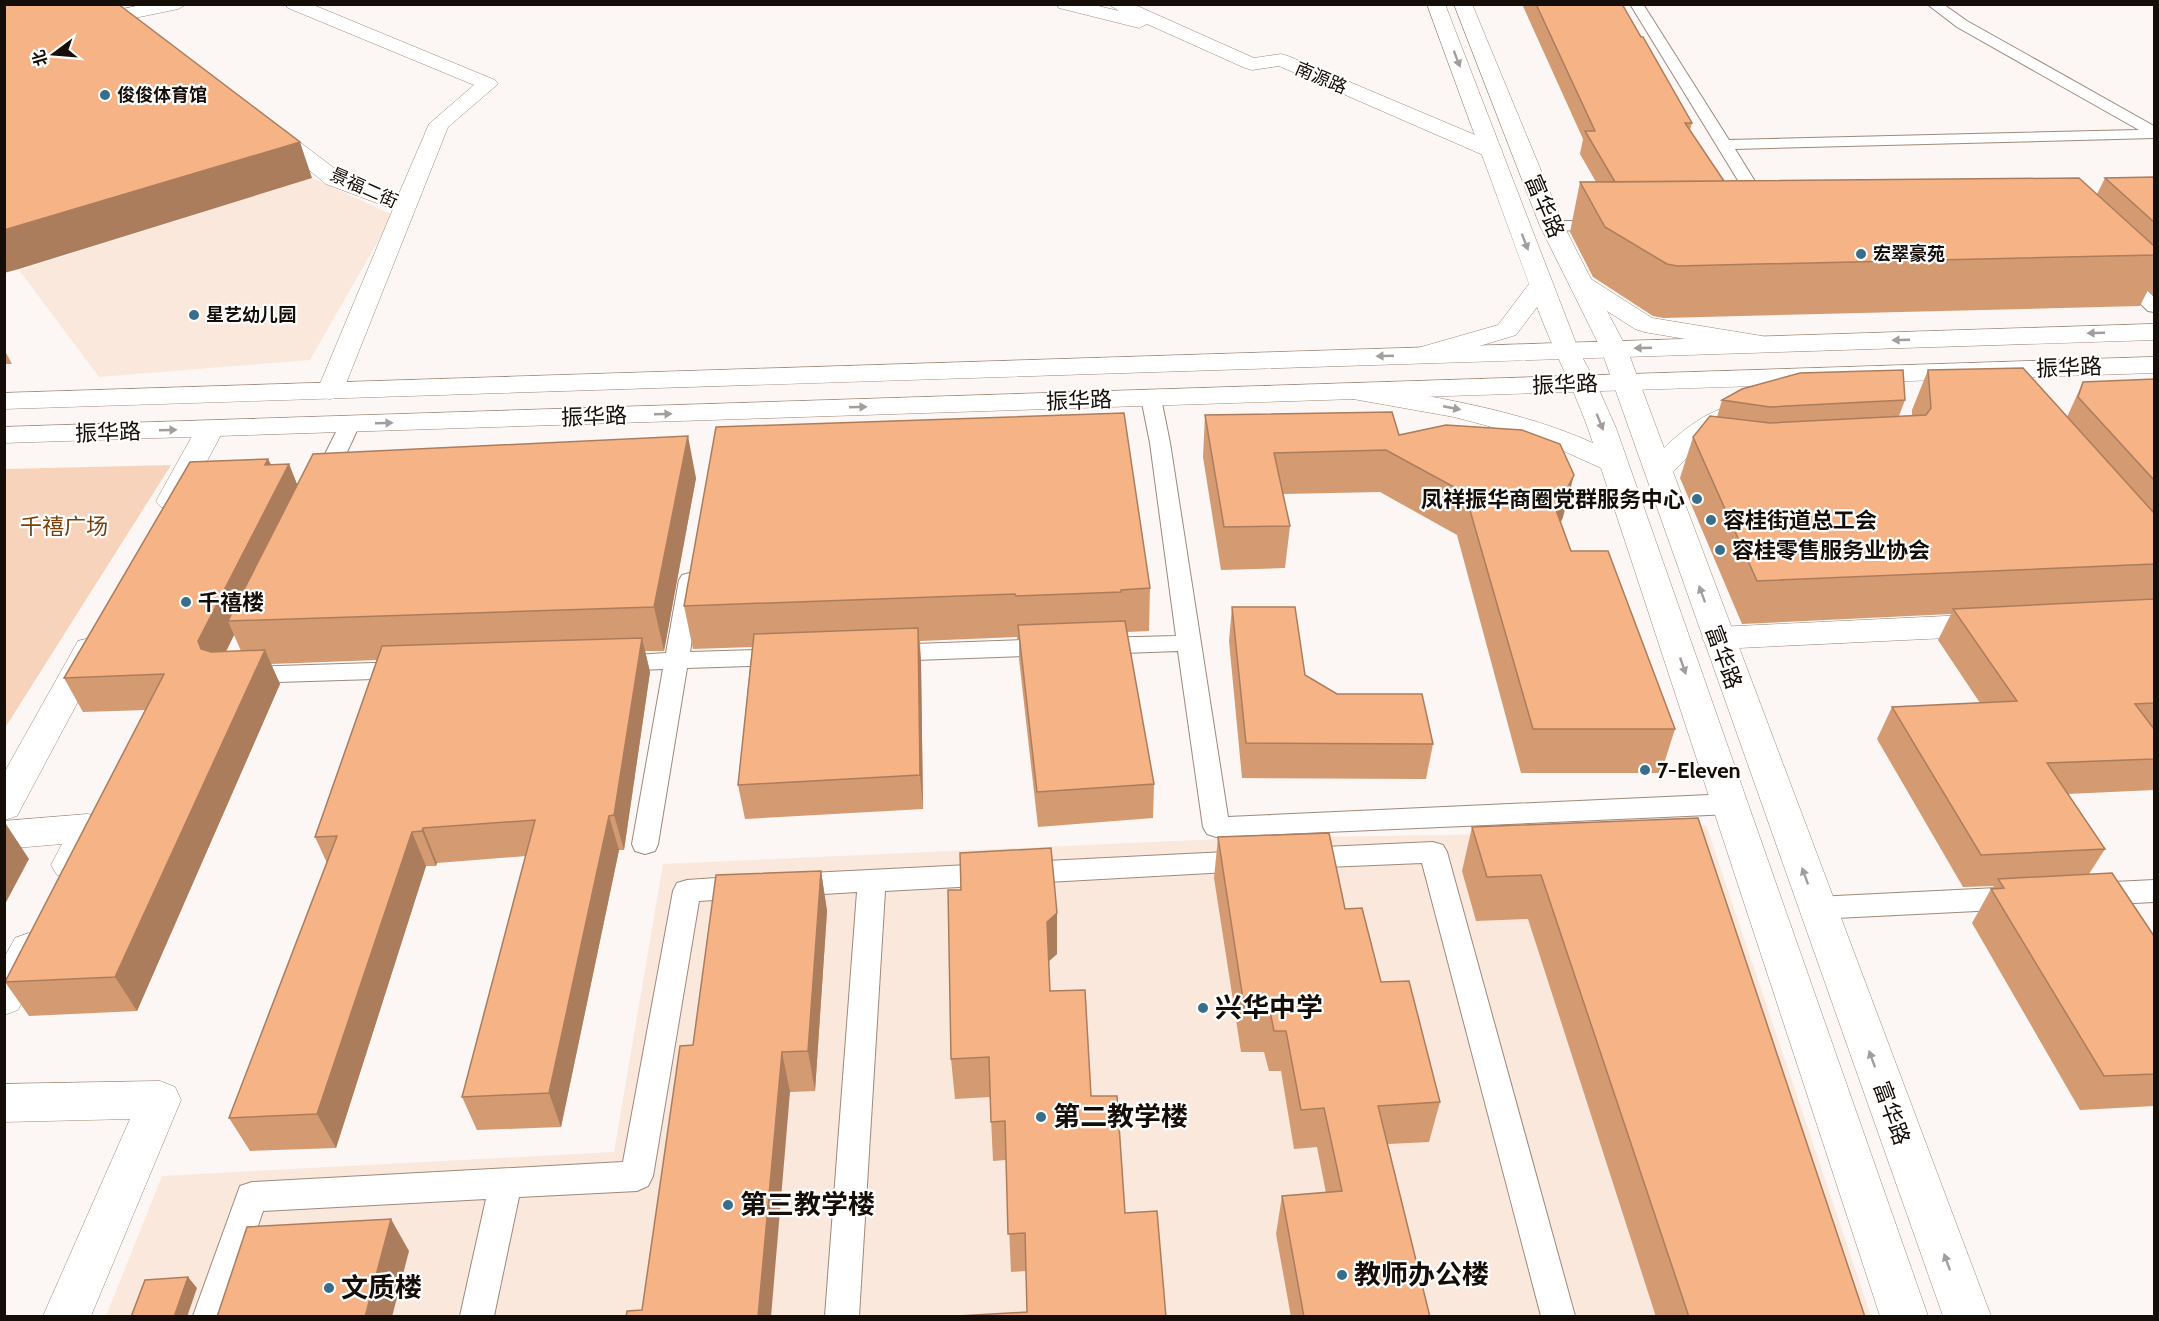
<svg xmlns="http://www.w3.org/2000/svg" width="2159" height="1321" font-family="Cabin,'Noto Sans SC',sans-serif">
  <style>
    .built { fill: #fbe8dc }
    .green { fill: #f8d3bb }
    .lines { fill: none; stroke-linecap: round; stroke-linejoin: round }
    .service-casing { stroke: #9f897b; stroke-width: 2 }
    .minor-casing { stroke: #9f897b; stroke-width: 1 }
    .tertiary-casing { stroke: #9f897b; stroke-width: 1 }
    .secondary-casing { stroke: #9f897b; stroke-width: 1 }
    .service { fill: #fff; fill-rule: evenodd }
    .minor { fill: #fff; fill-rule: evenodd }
    .tertiary { fill: #fff; fill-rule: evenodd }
    .secondary { fill: #fff; fill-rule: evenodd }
    .wall { fill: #d49a72; fill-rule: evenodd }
    .shaded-wall { fill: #ac7d5d }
    .building { fill: #f6b385; stroke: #ac7d5d; stroke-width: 1.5 }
    .oneway { fill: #a19e9c }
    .poi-dot { fill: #396e8a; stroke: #fff; stroke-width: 2 }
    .labels { text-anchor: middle; stroke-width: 4.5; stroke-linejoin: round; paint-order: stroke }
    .far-street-label { font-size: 18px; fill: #150d08; stroke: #fff }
    .far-poi-label { font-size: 18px; font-weight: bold; fill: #150d08; stroke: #fff; text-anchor: start }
    .street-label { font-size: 22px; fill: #150d08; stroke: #fff }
    .poi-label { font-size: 22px; font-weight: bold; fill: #150d08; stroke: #fff; text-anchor: start }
    .park-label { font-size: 22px; fill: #7a3e06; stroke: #fff }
    .near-poi-label { font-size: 27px; font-weight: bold; fill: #150d08; stroke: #fff; text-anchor: start }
  </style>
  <rect width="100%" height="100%" fill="#fcf7f4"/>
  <path class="built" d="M312,178L393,215L310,360L99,377L19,270Z
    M1706,825L1871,1316H106L162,1176L614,1152L663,864L1242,838L1450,835Z"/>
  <path class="green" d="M171,465L5,728V469Z"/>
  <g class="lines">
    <defs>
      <path id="service" d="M1630,4H1643L1729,140L2139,130L1957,27L1927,4H1943L1967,21L2154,126V138L1735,149L1772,209L1770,213H1758Z
        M1552,221H1604L1610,222L1612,226L1610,230L1604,231L1546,230L1544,226L1546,222Z
        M2121,270L2127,271L2154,297V312L2148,311L2115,279L2112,275L2115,271Z
        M1151,392L1158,394L1161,398L1170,443L1228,817L1731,794L1740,797L1744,804L1740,811L1731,814L1216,837L1207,834L1203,827L1178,651L1097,654L1089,652L1085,646L1089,640L1097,638L1176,636L1150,443L1141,398L1144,394Z
        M350,418L357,420L360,424L334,480L330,484L323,486L316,484L312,480L340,424L343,420Z
        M690,573L698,575L701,580L690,652L784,649L792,651L796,657L792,663L784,665L687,668L658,844L655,851L645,854L635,851L632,844L663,669L615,671L607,669L603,663L607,657L666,653L679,580L682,575Z
        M1051,639L1059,641L1063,647L1059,653L1051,655L888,661L880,659L876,653L880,647L888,645Z
        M406,662L415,664L418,670L415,676L406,678L243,683L234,681L231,675L234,669L243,667Z
        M1433,842L1443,845L1447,852L1575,1316H1541L1422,863L1302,868L1292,865L1288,858L1292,851L1302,848Z
        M1246,851L1256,854L1260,861L1256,868L1246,871L885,891L859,1316H825L857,892L790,896L780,893L776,885L780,877L790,874Z
        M746,876L756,879L760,887L756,895L746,898L699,901L653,1176L648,1186L637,1191L519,1197L494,1316H460L486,1199L263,1211L227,1316H193L236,1197L240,1186L252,1182L623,1162L673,891L677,883L687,880Z
        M2154,880V902L2094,905L2084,902L2080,894L2084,886L2094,883Z
        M2017,887L2027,890L2031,898L2027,906L2017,909L1816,919L1806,916L1802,908L1806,900L1816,897Z"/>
      <path id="minor" d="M146,4H187L178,9L125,20L118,18L116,14L118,10Z
        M285,4H311L495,80L498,84L448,127L343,391L340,397L330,399L320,397L317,391L393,209L326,184L259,129L263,125L270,123L277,125L342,174L398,196L429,124L474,85L288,8Z
        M1056,4H1090L1119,11L1108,4H1133L1254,58L1281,54L1288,56L1499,145L1502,150L1499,155L1491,156L1483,155L1279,66L1252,70L1245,68L1147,24L1139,28L1059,8Z
        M210,421L220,423L224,429L186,501L181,507L171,510L161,507L156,501L196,429L200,423Z
        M1989,614L2000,618L2005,625L2000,632L1989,636L1718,649L1707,646L1702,638L1707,630L1718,627Z
        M90,638L102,641L106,649L17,816L4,820V773L78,641Z
        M88,814L101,818L106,828L83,875L70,879L57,875L51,865L62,844L4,849V821Z
        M29,933L43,938L49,949L18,1010L4,1015V958L15,938Z
        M160,1081L175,1087L181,1100L91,1316H43L130,1119L4,1122V1084Z"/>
      <path id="tertiary" d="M1427,4H1445L1579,351L1596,383L1616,428L1928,1316H1880L1601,468L1537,439L1454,417L1353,399L1343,397L1340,391L1343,385L1353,383C1434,397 1517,409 1593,443C1578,396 1554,353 1537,307L1516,335L1423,363L1414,361L1410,355L1414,349L1498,325L1529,284Z
        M1454,4H1472L1564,226L1591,279L1652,318L1762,336L1771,339L1775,344L1771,349L1762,352L1644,332L1635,329L1607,311L1627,349L1664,448C1682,430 1720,400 1747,406L1751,412L1747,418L1703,441L1673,472L1991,1316H1943L1601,349L1540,226Z"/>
      <path id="secondary" d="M2154,324V340L4,409V393Z
        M2154,357V373L4,443V427Z"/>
    </defs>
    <use href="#service" class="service-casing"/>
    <use href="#minor" class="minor-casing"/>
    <use href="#tertiary" class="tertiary-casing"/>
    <use href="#secondary" class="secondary-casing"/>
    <use href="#service" class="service"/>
    <use href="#minor" class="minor"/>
    <use href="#tertiary" class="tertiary"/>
    <use href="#secondary" class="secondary"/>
  </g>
  <path class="wall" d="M1522,4H1622L1692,123L1690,130L1724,181L2097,194L2105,178L2154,222V295L2148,290L2140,306L1663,318L1653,316L1593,277L1570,232L1580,182H1596L1580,154L1583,139Z
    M4,349L12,364H4Z
    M1928,370L2067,417L2083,382L2154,379V790L2067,794L2105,849L2089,874L2154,936V1106L2080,1110L1972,923L1991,889L1994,886L1963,887L1877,739L1892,707L1980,703L1938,640L1951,614L1742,624L1680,478L1693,437L1717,417L1722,400H1905L1899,416L1912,415V410Z
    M1205,415L1399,435L1563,517L1561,522L1571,551L1675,729L1661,773H1521L1457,535L1380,492L1283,494L1290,526L1285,568L1221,570L1203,457Z
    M268,459L271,464H289L297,484L696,478L664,651H645L650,672L624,850H619L561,1127L477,1130L462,1097L526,856L437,863L436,866H426L336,1148L250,1151L229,1118L327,863L315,837L377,660L271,664L280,684L137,1011L29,1016L5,982L146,710L83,712L64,678ZM234,635L241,651L226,652Z
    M1150,588L1149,631L1127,632L1154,784L1153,818L1038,827L1019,659V639H1017V637L920,641L921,662L923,809L745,819L738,785L752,647L693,649L684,606Z
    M1232,607L1305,675L1337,694L1433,744L1426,779L1242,778L1229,641Z
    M1698,818L1865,1317H1656L1528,919L1476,921L1462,871L1472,827Z
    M1218,837L1345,909L1440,1102L1429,1142L1388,1144L1430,1317H1291L1276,1234L1282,1196L1326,1193L1317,1147L1294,1149L1281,1071H1269L1264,1052H1241L1214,878Z
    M821,871L827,911L815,1091L790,1092L642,1310L693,1045Z
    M961,890L1057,913V954L1049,961L1027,1312L1026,1271L1011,1272L1006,1160L993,1161L990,1097L955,1099L951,1059Z"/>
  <path class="shaded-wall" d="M300,142L312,178L19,269L4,273V230Z
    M688,436L696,478L664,651L654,607Z
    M268,459L278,484L289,464L302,497L228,621L234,635L214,675L201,649L198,641Z
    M1574,475L1563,517L1546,552L1556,510Z
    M918,628L921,662L923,809L920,775Z
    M642,638L650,672L624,850L614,815Z
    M265,650L280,684L137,1011L115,977Z
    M609,816L619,850L561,1127L549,1093Z
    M4,821L29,859L4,906Z
    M423,828L437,863L436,866L422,831Z
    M412,832L426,866L336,1148L317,1114Z
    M821,871L827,911L815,1091L808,1051Z
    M1057,913V954L1048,962L1047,922Z
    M782,1052L790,1092L771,1317H758Z
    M391,1219L409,1251L392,1317H365Z
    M188,1277L197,1288L187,1317H174Z"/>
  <path class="building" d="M4,4H118L300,142L4,230Z
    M1536,4H1622L1641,37H1643L1692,123H1685L1724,181L1615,182L1585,131H1595Z
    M2154,177V222L2105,178Z
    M2079,178L2154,246V255L1677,266L1667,264L1605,227L1580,182Z
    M2023,368L2154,513V564L1757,581L1693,437L1710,416L1770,423L1926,415L1931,408L1928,370Z
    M1903,370L1905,400L1770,407L1722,400L1742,389L1800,373Z
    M2154,379V480L2078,397L2083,382Z
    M1392,412L1399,435L1446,425L1522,430L1560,444L1574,475L1556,510L1571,551H1608L1675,729H1533L1465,493L1386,450L1274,453L1290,526L1224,527L1205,415Z
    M1124,413L1150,588L1121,590V592L1016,596L1015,594L684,606L716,427Z
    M688,436L654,607L228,621L313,454Z
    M268,459L265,465L289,464L198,641L201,649L211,652L265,650L115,977L5,982L164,674L64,678L190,462Z
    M2154,599V703L2135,704L2154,729V759L2047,763L2105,849L1981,855L1892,707L2017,701L1953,609Z
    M1232,607H1295L1305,675L1337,694H1422L1433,744L1246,743Z
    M1125,621L1154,784L1037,792L1018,625Z
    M918,628L920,775L738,785L754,634Z
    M642,638L614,815L609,816L549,1093L462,1097L535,820L423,828L422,831L412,832L317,1114L229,1118L337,836L315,837L382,646Z
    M1698,818L1865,1317H1689L1541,875L1487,877L1472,827Z
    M1329,833L1345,909L1362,908L1381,982L1409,981L1440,1102L1378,1106L1430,1317H1304L1282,1196L1342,1191L1324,1108L1301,1110L1286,1031H1274L1270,1011L1245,1012L1218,837Z
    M1051,848L1057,913L1047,922L1050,991L1085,990L1091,1096H1117L1125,1213L1157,1211L1166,1317H940L1027,1312L1025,1233L1008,1234L1005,1121L991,1122L989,1057L951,1059L948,890H961L960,853Z
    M821,871L808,1051L782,1052L758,1317H626L627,1311L642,1310L680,1046L693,1045L716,875Z
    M2112,873L2154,936V1074L2104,1076L1991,889L2004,888L1998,879Z
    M391,1219L365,1317H217L247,1227Z
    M188,1277L174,1317H131L145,1280Z"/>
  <defs><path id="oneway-solid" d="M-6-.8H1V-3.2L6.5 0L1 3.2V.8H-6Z" transform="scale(1.5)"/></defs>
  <g class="oneway">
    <use href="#oneway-solid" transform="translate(1457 59) rotate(69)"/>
    <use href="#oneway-solid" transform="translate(1525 242) rotate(69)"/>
    <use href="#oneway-solid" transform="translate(2096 333) rotate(178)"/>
    <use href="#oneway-solid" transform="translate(1901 340) rotate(178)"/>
    <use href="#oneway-solid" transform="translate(1643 348) rotate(178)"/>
    <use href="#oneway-solid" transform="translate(1385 356) rotate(178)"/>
    <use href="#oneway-solid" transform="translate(858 407) rotate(-2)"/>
    <use href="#oneway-solid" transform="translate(1452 408) rotate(11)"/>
    <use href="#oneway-solid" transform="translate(663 414) rotate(-2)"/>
    <use href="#oneway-solid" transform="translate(1600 422) rotate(68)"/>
    <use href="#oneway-solid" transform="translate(384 423) rotate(-2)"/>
    <use href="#oneway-solid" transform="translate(168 430) rotate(-2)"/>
    <use href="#oneway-solid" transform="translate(1702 594) rotate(-110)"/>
    <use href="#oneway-solid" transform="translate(1683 666) rotate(71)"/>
    <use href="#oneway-solid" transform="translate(1805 876) rotate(-110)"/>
    <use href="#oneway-solid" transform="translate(1872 1059) rotate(-110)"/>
    <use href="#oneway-solid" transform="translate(1947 1262) rotate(-110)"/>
  </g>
  <g class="poi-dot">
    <circle cx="105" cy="95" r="6"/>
    <circle cx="1861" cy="254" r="6"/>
    <circle cx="194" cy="315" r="6"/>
    <circle cx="1697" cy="499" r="6"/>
    <circle cx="1711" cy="520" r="6"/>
    <circle cx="1720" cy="550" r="6"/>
    <circle cx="186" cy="602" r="6"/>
    <circle cx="1645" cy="770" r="6"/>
    <circle cx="1203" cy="1008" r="6"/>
    <circle cx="1041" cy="1117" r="6"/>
    <circle cx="728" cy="1205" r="6"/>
    <circle cx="1342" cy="1275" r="6"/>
    <circle cx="329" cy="1288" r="6"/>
  </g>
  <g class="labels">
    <g class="far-street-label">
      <text transform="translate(1321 78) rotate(23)" y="6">南源路</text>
      <text transform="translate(364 188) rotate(24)" y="6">景福二街</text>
    </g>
    <g class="far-poi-label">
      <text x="117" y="101">俊俊体育馆</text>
      <text x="1873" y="260">宏翠豪苑</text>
      <text x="206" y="321">星艺幼儿园</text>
    </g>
    <g class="street-label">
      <text transform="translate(1545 206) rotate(67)" y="8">富华路</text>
      <text transform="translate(2069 367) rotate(-2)" y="8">振华路</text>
      <text transform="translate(1565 384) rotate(-2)" y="8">振华路</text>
      <text transform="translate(1079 400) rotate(-2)" y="8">振华路</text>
      <text transform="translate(594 416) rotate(-2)" y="8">振华路</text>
      <text transform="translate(108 432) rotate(-2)" y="8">振华路</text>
      <text transform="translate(1724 657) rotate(70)" y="8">富华路</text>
      <text transform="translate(1892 1113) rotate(70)" y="8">富华路</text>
    </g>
    <g class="poi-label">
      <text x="1685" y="507" text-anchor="end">凤祥振华商圈党群服务中心</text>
      <text x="1723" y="528">容桂街道总工会</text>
      <text x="1732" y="558">容桂零售服务业协会</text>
      <text x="198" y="610">千禧楼</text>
      <text x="1657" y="778">7-Eleven</text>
    </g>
    <g class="park-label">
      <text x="64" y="534">千禧广场</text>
    </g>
    <g class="near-poi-label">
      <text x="1215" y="1017">兴华中学</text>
      <text x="1053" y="1126">第二教学楼</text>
      <text x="740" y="1214">第三教学楼</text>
      <text x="1354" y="1284">教师办公楼</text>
      <text x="341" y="1297">文质楼</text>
    </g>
  </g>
  <rect width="2159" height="1321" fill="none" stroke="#150d08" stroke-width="12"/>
  <g transform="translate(54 54) rotate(254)" stroke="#ffffff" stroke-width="4.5" paint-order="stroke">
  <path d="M0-4.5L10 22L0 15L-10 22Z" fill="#150d08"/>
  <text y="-9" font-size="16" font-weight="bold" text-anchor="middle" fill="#150d08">北</text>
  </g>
</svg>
